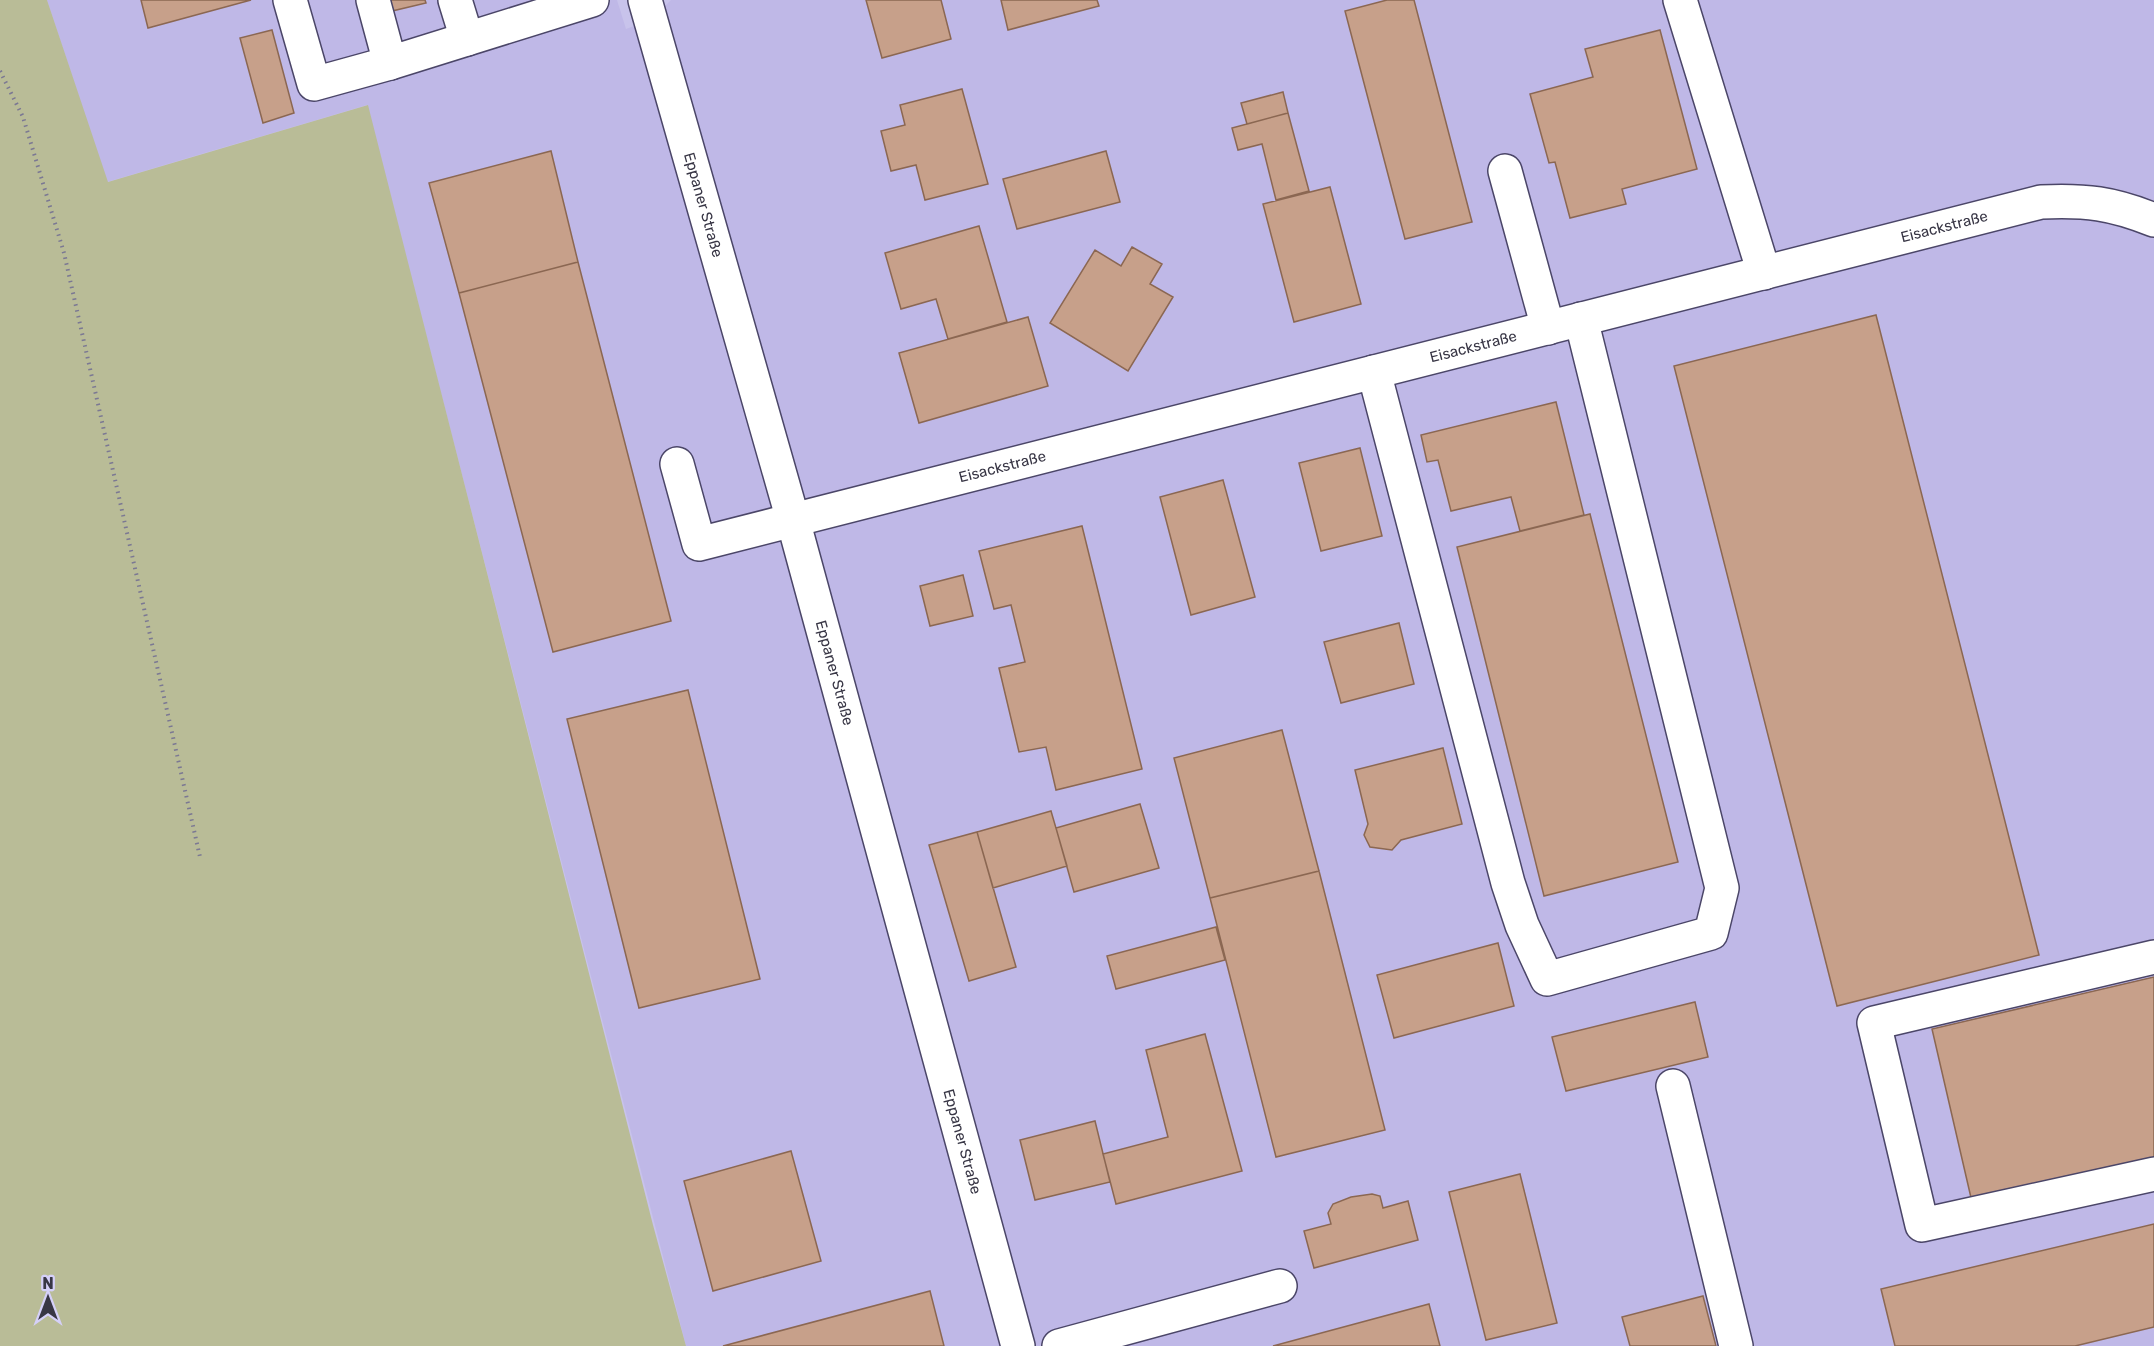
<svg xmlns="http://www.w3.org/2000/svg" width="2154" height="1346" font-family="Rubik,sans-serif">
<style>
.built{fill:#bfb8e7}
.green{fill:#b9bc97}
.building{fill:#c7a08a;stroke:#8b6752;stroke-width:1.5}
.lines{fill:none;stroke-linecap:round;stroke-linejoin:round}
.minor-casing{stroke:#4b4668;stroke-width:36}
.path{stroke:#7b7893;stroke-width:4;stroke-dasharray:1.5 4.5;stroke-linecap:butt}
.minor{stroke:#fff;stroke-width:33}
.labels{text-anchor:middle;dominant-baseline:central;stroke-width:4.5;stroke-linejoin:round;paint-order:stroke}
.street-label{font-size:15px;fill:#383645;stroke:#d5d0f9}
</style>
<rect width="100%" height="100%" fill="#c8c3eb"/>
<path class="built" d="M47,0H617L626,29L651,20L671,0H2154V1346H686L367,105L107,182Z"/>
<path class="green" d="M0,0H47L108,182L368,105L653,1225L686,1346H0Z"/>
<path class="building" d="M141,0H251L148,28Z
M389,0H425L426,3L392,11Z
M866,0H941L951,39L882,58Z
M1001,0H1097L1099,6L1008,30Z
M1387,0H1414L1472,222L1405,239L1345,11Z
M272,30L294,113L263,123L240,38Z
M1660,30L1697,169L1622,189L1626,204L1570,218L1555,162L1549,163L1530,94L1593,77L1585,49Z
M962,89L988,184L925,200L916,165L891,171L881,131L905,125L900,105Z
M1283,92L1288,113L1247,124L1241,103Z
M1288,113L1309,191L1276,200L1262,144L1238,150L1232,128Z
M551,151L578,262L459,293L429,183Z
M1106,151L1120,202L1017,229L1003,179Z
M1330,187L1361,304L1294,322L1263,204Z
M979,226L1007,322L948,339L936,299L901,309L885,253Z
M1132,247L1162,264L1150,284L1173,297L1128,371L1050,323L1095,250L1121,266Z
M578,262L671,621L553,652L459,293Z
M1876,315L2039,955L1837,1006L1674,366Z
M1028,317L1048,386L919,423L899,353Z
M1556,402L1584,515L1520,531L1511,497L1451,511L1438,460L1427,462L1421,435Z
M1360,448L1382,536L1321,551L1299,463Z
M1223,480L1255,597L1191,615L1160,497Z
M1590,514L1678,862L1544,896L1457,547Z
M1082,526L1142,769L1056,790L1046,747L1019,752L999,668L1025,662L1011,605L994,609L979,551Z
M963,575L973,616L930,626L920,586Z
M1399,623L1414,684L1341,703L1324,642Z
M688,690L760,979L639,1008L567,719Z
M1282,730L1319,871L1210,898L1174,758Z
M1443,748L1462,824L1401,840L1392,850L1370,847L1364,835L1368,824L1355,770Z
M1140,804L1159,868L1074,892L1056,828Z
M1051,811L1067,866L993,888L977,832Z
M977,832L1016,967L969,981L929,845Z
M1319,871L1385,1130L1276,1157L1210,898Z
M1216,927L1225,960L1116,989L1107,956Z
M1498,943L1514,1006L1394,1038L1377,975Z
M2154,977V1160L1972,1202L1932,1029Z
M1695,1002L1708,1057L1566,1091L1552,1037Z
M1205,1034L1242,1171L1116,1204L1103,1154L1168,1137L1146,1050Z
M1095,1121L1110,1182L1035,1200L1020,1140Z
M791,1151L821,1261L713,1291L684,1181Z
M1520,1174L1557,1323L1486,1340L1449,1192Z
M1372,1194L1380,1196L1383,1208L1408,1201L1418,1240L1314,1268L1304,1231L1331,1224L1328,1213L1333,1204L1351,1197Z
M2154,1224V1327L2075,1346H1895L1881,1289Z
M930,1291L944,1346H723Z
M1703,1296L1716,1346H1630L1622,1317Z
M1429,1304L1440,1346H1273Z"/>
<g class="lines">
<g class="minor-casing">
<g id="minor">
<path d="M290,0L314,84L390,63"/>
<path d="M373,0L390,63L592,0"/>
<path d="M455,0L467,39"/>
<path id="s1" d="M645,0L793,520L1018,1346"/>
<path d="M1680,0L1764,273"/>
<path d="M1505,171L1548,328"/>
<path d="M1374,372L1508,883L1522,925L1547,979L1711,933L1722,888L1581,319"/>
<path id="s2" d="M677,464L699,544L2041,202C2086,200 2112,203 2154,220"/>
<path d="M2154,957L1874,1023L1922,1225L2154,1174"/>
<path d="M1673,1086L1736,1346"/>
<path d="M1059,1346L1280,1286"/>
</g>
</g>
<path class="path" d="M0,71L23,117L64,253L200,857"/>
<use href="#minor" class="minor"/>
</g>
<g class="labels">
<g class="street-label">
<text stroke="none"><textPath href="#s1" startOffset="213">Eppaner Straße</textPath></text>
<text stroke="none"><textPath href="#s2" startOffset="1368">Eisackstraße</textPath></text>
<text stroke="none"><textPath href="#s2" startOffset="882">Eisackstraße</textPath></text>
<text stroke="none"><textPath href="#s2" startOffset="396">Eisackstraße</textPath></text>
<text stroke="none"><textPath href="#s1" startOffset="699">Eppaner Straße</textPath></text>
<text stroke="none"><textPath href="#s1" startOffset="1185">Eppaner Straße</textPath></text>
</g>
</g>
<g transform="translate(48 1298)" stroke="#d5d0f9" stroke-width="4.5" paint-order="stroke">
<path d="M0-4.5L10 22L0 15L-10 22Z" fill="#383645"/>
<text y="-9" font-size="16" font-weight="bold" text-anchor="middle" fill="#383645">N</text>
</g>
</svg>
